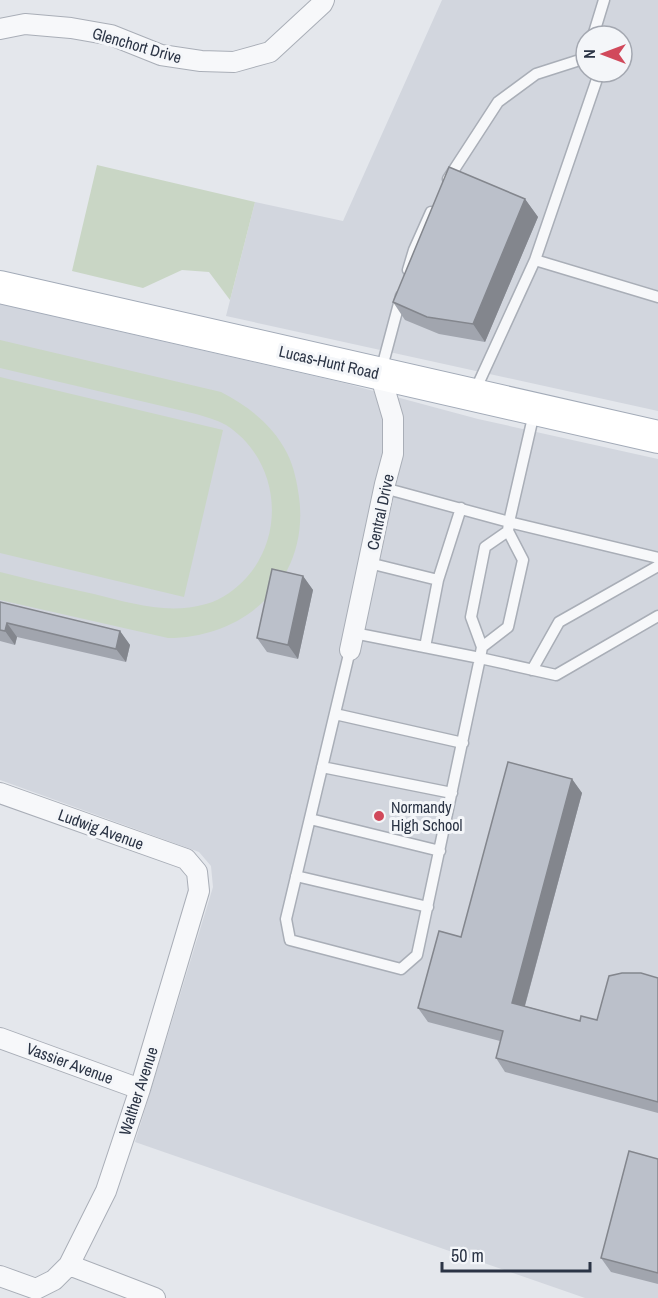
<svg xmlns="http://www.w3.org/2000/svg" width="658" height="1298" font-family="'Archivo Narrow',sans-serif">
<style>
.built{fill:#d2d6de;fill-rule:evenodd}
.green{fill:#c9d6c5}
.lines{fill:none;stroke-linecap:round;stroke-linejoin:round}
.lane-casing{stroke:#a9aeb7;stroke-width:13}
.street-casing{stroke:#a9aeb7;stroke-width:22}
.primary-casing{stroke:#a3abb8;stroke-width:34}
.lane{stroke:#f7f8fa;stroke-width:10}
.street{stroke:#f7f8fa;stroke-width:20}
.primary{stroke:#fff;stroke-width:32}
.wall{fill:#a1a5ae}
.shaded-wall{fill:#83868d}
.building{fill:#bbc0ca;stroke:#83868d;stroke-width:1.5}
.poi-dot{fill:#d1495b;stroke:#f4f6f9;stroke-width:2}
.labels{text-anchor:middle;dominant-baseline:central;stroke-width:6;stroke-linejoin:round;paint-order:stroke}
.street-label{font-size:16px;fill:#2b3445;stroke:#f4f6f9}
.poi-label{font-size:16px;fill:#2b3445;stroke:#f4f6f9;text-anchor:start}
</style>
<rect width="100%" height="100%" fill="#e4e7ec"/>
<path class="built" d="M442,0H658V411L226,316L255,202L343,221ZM586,36H622V72H586Z
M0,304L344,383L478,419L658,459V1298H585L135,1142L213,887L211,866L199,852L0,780Z"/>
<path class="green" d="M97,165L255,202L230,300L209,272L182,270L143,288L72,271Z
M0,340L221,392C248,406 273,425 287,453C294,467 297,482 299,497C310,578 247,638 168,638L0,600V572C31,580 62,587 94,594C131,603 167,615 206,604C222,600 236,589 247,577C287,532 278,458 226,425C217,420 206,417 196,414L0,368Z
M0,377L223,430L184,597L0,553Z"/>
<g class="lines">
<g class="lane-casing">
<path id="lane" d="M593,36L604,0
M594,72L597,79L535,260L658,297
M448,179L498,102L536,74L586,58
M408,270L414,250L431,212
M381,371L401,296
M474,393L535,260
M384,488L509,522L658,558
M508,531L485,547L471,617L482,647L480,658L556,675L658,616
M369,563L438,580L461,508
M425,647L438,580
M482,647L508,627L523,560L508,531L509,522L534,413
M350,650L286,919L290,940L401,969L417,955L480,658L354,633
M532,670L559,622L658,566
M335,714L463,743
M322,767L452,793
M310,819L440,851
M296,876L428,907"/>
</g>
<g class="street-casing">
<path id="street" d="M0,29L25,24L71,28L111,35L161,55L201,61L234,62L270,52L322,4L324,0
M350,650L385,484L393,454V418L380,374
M0,793L186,859L197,872L199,891L140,1089L106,1191L69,1265L54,1280L36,1289L0,1276
M0,1038L140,1089
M69,1265L155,1298"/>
</g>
<g class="primary-casing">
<path id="primary" d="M0,287L658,437"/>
</g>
<use href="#lane" class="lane"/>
<use href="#street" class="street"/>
<use href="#primary" class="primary"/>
</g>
<path class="wall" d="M525,199L538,217L485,342L439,334L405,320L393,302Z
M303,576L313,590L298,659L267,652L257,638Z
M0,602L120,631L130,645L126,662L17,637L15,645L0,641Z
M572,779L582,793L525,1006L580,1021L597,1020L658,978V1113L505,1072L496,1058L500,1041L428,1022L418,1008L461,937Z
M658,1159V1284L611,1272L601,1258Z"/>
<path class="shaded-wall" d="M525,199L538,217L485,342L473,324Z
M303,576L313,590L298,659L288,645Z
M7,623L17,637L15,645L5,631Z
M120,631L130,645L126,662L116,649Z
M572,779L582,793L522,1016L512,1003Z"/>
<path class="building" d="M449,167L525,199L473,324L427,317L393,302Z
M272,569L303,576L288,645L257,638Z
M0,602L120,631L116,649L7,623L5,631L0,630Z
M508,762L572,779L512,1003L580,1021L581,1016L597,1020L609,976L622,973H641L658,978V1102L496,1058L503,1031L418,1008L439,931L461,937Z
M629,1151L658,1159V1273L601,1258Z"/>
<circle class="poi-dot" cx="379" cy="816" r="6"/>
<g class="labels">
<g class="street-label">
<text transform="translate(137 45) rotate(16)">Glenchort Drive</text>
<text transform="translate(329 362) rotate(13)">Lucas-Hunt Road</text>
<text transform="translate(380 512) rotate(-78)">Central Drive</text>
<text transform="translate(101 829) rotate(20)">Ludwig Avenue</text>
<text transform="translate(70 1063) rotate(20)">Vassier Avenue</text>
<text transform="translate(138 1091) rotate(-72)">Walther Avenue</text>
</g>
<g class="poi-label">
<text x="391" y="807">Normandy<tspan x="391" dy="18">High School</tspan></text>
</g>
</g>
<g transform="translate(604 54) rotate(270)"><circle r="28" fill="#f4f6f9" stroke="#a4a8b1" stroke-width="1.5"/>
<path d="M0-4.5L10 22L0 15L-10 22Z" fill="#d1495b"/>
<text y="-9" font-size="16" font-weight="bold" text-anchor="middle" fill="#2b3445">N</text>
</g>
<path d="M442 1262v9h148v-9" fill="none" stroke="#2b3445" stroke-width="3"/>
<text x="451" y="1262" font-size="18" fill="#2b3445" stroke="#f4f6f9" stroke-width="4.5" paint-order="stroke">50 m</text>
</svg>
